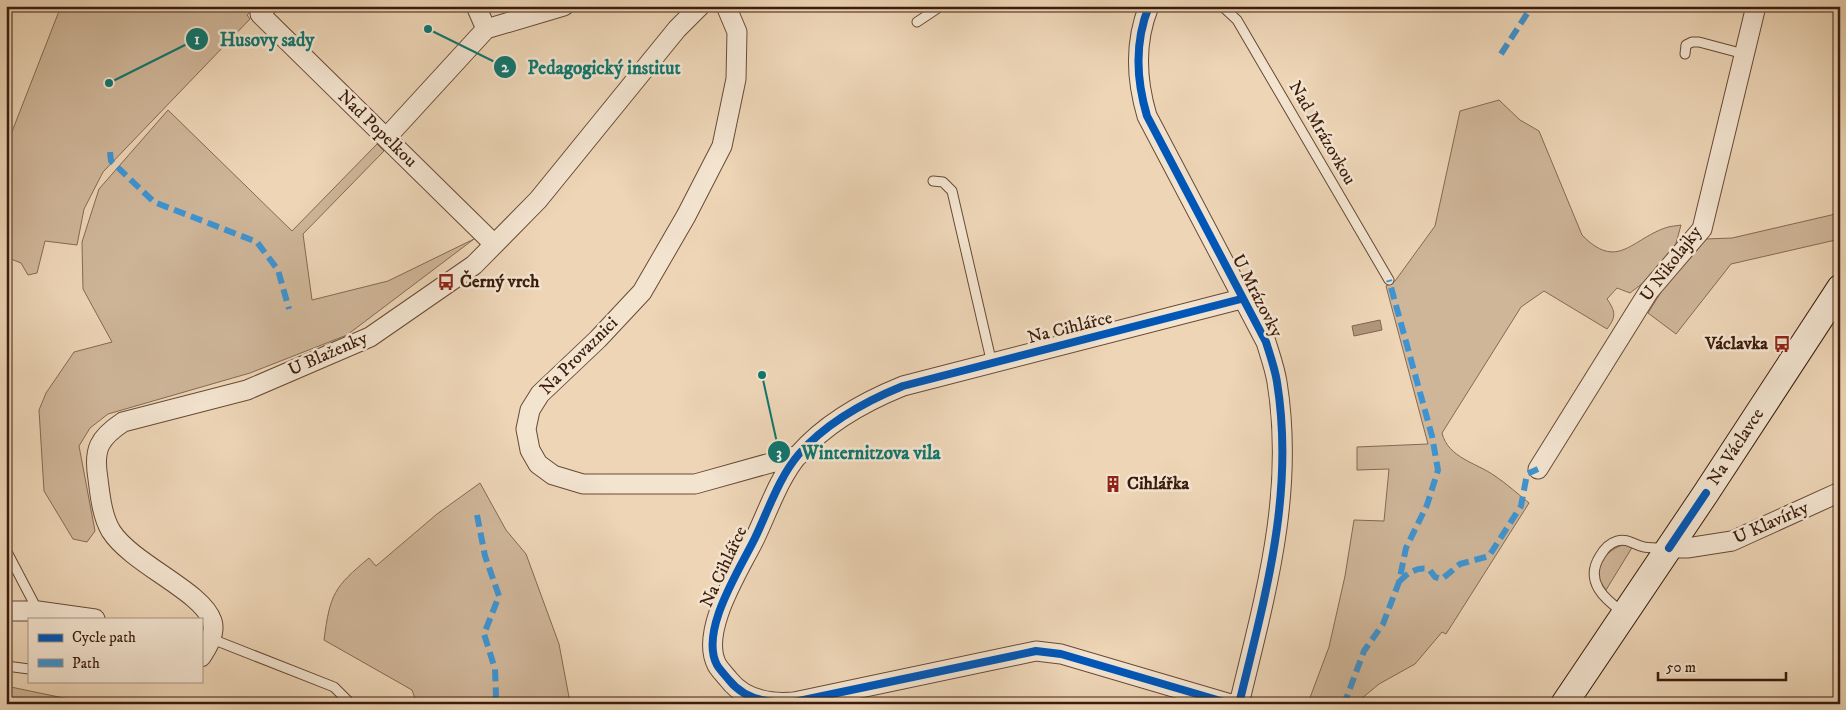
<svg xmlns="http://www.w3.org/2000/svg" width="1846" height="710" font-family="'IM FELL DW Pica',serif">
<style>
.green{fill:#cfb699;stroke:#856952}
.water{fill:#b0967c;stroke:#81654f}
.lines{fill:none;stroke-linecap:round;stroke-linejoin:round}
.lane-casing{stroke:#684a36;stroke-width:11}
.street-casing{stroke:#684a36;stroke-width:21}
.secondary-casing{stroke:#3b1c0c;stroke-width:28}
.lane{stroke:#f3e4d0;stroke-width:9}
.street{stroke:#f3e4d0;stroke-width:19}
.secondary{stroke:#f3e4d0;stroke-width:26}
.quiet{stroke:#3e94d2;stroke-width:6;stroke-dasharray:12 6;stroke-linecap:butt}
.cycleway-casing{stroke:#f3e4d0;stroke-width:11}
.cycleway{stroke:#0057b8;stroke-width:8}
.labels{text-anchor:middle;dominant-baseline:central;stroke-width:5;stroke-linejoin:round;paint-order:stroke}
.street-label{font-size:18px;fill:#3b1c0c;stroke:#f3e4d0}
.poi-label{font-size:18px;font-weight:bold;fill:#3b1c0c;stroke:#f3e4d0;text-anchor:start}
.leader{fill:none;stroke:#0f766e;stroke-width:2}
.callout-dot{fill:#0f766e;stroke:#f3e4d0;stroke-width:2}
.mark-label{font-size:15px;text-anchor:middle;font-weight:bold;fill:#fff}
.callout-label{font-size:19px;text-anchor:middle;font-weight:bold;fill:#0f766e;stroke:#f3e4d0;stroke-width:5;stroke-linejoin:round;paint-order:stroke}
</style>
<rect width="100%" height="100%" fill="#edd5b6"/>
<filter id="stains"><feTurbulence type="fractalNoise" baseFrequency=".004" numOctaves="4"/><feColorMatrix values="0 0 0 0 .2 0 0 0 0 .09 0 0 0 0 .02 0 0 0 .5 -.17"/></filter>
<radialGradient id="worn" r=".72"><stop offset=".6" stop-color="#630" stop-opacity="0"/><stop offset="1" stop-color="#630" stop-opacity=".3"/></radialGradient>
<path class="green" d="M61,6H256L247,15L250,19L103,172L84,209L77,245L45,241L37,273L28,275L21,263L6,257V147Z
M1499,100L1520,120L1539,131L1582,235C1617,271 1631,240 1665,228C1670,226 1676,226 1681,225L1675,247L1643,283L1630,293L1617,288L1607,299C1616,312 1616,317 1607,329L1544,291L1521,307L1442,433C1448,458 1477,463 1495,476C1507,484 1518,494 1529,503L1446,634L1442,632L1415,664L1379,684L1355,704L1308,703L1329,647L1345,576L1354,520L1384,521L1389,469L1357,470V447L1428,444L1386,286L1395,281L1435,226L1460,111Z
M168,110L292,231L377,144L384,151L303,234L312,300L388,281L474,239L347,335L250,373L108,414L90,428L79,446L95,531L87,542L73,539L44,491L39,410L46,393L74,352L112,342L83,289L82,242L99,189Z
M1840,213V239L1731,264L1676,334L1648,313L1680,262L1705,239L1732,238Z
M480,483L506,530L526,554L559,644L569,697L575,704H417L412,690L324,640C330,594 334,587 369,558L376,566L437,514Z
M1627,544L1633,546L1606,590C1602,584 1597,578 1598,571C1599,557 1615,546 1627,544Z
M6,686L83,702L88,704H6Z"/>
<path class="water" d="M1380,320L1382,330L1354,336L1352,326Z"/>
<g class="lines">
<g class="lane-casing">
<path id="lane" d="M1222,6L1237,20L1389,280
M917,22L941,6
M1685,54L1686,45L1692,42H1699L1744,54
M933,181L943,182L952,191L992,364
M6,550L38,611
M1624,613C1604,599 1584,581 1600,556C1604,549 1610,543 1617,541C1628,538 1634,545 1644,547C1650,548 1657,548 1663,548
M212,639L334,687L351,704
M6,666L29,669"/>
</g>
<g class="street-casing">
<path id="street" d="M267,6L260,14L494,244
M476,6L486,29
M726,6L737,32L736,79L722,146L686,216L642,292L598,339L540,394L530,410L526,429L530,450L538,464L553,475L583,484H695L799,455
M1149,6C1134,43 1136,79 1147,116L1266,342C1270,355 1275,369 1277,382C1295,494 1265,596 1239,704
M386,138L486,29L564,6
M1538,469L1649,291L1702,229L1756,6
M1669,548H1687L1732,541L1840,492
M6,611H38L95,619
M201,657C208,647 216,633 212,621C202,591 132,564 111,531C102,516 100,495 98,479C93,449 99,438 123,422L247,390L370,337L474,265L538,200L677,29L700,6
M1231,704L1061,654L1036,651L794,702C770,704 745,700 729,680C725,675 720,670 717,665C699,631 740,569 755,538C768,511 779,477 799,454C826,423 866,401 903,386L1241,299"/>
</g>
<g class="secondary-casing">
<path id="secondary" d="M1564,704L1706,493L1840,288"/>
</g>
<use href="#lane" class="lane"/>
<use href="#street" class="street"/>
<use href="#secondary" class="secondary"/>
<path class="quiet" d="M1501,54L1532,6
M110,152L111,161L154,202L257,242L278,270L289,309
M477,515L485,556L499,596L484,634L495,669L496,696L493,704
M1399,582C1408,573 1415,567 1429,569L1435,577L1442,579L1460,564L1489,556L1521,506L1527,474L1538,469
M1341,704L1346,699L1364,651L1383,624L1399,582L1406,548L1427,505L1438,470L1432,436L1389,280"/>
<g class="cycleway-casing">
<path id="cycleway" d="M1149,6C1134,43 1136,79 1147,116L1266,342C1270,355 1275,369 1277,382C1295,494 1265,596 1239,704
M1669,548L1706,493
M1231,704L1061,654L1036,651L794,702C770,704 745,700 729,680C725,675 720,670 717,665C699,631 740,569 755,538C768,511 779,477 799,454C826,423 866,401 903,386L1241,299"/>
</g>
<use href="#cycleway" class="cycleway"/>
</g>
<defs>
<g id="bus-bare" transform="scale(1.35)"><path d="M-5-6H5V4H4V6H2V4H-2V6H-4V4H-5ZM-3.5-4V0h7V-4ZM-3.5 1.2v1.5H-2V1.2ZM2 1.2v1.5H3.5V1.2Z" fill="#8f2418" stroke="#f3e4d0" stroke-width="2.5" paint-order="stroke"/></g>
<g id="building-bare" transform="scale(1.35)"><path d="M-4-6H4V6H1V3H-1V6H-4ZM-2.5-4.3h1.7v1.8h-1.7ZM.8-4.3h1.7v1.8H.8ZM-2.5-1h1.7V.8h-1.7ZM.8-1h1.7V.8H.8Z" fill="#8f2418" stroke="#f3e4d0" stroke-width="2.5" paint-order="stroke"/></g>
</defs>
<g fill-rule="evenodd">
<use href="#bus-bare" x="446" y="282"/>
<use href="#bus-bare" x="1782" y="344"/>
<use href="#building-bare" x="1113" y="484"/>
</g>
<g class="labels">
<g class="street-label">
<text transform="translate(377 129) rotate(44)">Nad Popelkou</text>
<text transform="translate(1322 133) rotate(60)">Nad Mrázovkou</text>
<text transform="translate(1671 264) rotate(-53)">U Nikolajky</text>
<text transform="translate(1257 296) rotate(63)">U Mrázovky</text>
<text transform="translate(1070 328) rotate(-14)">Na Cihlářce</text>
<text transform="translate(328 354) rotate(-24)">U Blaženky</text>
<text transform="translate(579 356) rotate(-45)">Na Provaznici</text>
<text transform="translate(1736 447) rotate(-57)">Na Václavce</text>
<text transform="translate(1771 523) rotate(-24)">U Klavírky</text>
<text transform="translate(724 567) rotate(-65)">Na Cihlářce</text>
</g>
<g class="poi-label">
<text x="460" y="282">Černý vrch</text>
<text x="1768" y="344" text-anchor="end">Václavka</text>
<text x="1127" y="484">Cihlářka</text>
</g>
</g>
<path class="leader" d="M109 83L197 39M428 29L505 67M762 375L779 452"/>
<g class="callout-dot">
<circle cx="109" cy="83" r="5"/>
<circle cx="428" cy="29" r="5"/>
<circle cx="762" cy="375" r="5"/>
<circle cx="197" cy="39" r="12"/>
<circle cx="505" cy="67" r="12"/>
<circle cx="779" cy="452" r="12"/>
</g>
<g class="mark-label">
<text x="197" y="44">1</text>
<text x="505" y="72">2</text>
<text x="779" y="458">3</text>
</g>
<g class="callout-label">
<text x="267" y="46">Husovy sady</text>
<text x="604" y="74">Pedagogický institut</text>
<text x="871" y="459">Winternitzova vila</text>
</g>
<rect width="1846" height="710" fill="none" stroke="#edd5b6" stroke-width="25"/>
<rect x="8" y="8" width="1831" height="695" fill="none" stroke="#3b1c0c" stroke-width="2.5"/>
<rect x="12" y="12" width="1821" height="685" fill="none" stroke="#3b1c0c"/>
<rect x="28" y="618" width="175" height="65" fill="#f3e4d0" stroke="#a99482"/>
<rect x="38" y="634" width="25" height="8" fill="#0057b8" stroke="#a99482"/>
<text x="72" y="642" font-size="15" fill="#3b1c0c">Cycle path</text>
<rect x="38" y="659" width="25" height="8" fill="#3e94d2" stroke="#a99482"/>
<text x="72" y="668" font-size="15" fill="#3b1c0c">Path</text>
<path d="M1658 672v8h128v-8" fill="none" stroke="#3b1c0c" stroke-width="2.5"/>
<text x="1666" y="672" font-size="15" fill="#3b1c0c" stroke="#f3e4d0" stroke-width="4" paint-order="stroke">50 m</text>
<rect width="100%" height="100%" filter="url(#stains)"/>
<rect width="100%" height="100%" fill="url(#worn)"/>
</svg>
